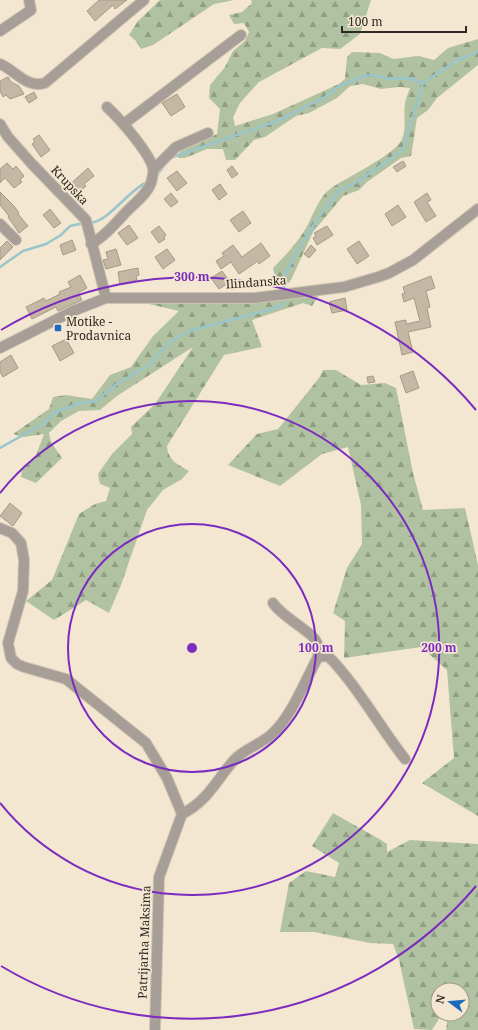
<svg xmlns="http://www.w3.org/2000/svg" width="478" height="1030" font-family="'Noto Serif',serif">
<style>
.forest{fill:url(#forest-firs)}
.lines{fill:none;stroke-linecap:round;stroke-linejoin:round}
.stream{stroke:#99c5cb;stroke-width:2.5}
.building{fill:#c4b8a4;stroke:#a69a87}
.minor-casing{stroke:#d0c5b2;stroke-width:12}
.minor{stroke:#a79e98;stroke-width:10}
.ring{fill:none;stroke:#7b2cbf;stroke-width:2}
.poi-dot{fill:#1a6cba;stroke:#f4e7d2;stroke-width:1.5}
.labels{text-anchor:middle;dominant-baseline:central;stroke-width:3.5;stroke-linejoin:round;paint-order:stroke}
.street-label{font-size:12px;fill:#2e2921;stroke:#f4e7d2}
.poi-label{font-size:12px;fill:#2e2921;stroke:#f4e7d2;text-anchor:start}
.centre{fill:#7b2cbf;stroke:#f4e7d2;stroke-width:2}
.ring-label{font-size:12px;text-anchor:middle;font-weight:bold;fill:#7b2cbf;stroke:#f4e7d2;stroke-width:3.5;stroke-linejoin:round;paint-order:stroke}
</style>
<defs>
<pattern id="forest-firs" width="22" height="20" patternUnits="userSpaceOnUse"><rect width="22" height="20" fill="#b1c2a3"/><path d="M5 1l3.5 6h-7zM16 11l3.5 6h-7z" fill="#909e84"/></pattern>
</defs>
<rect width="100%" height="100%" fill="#f4e7d2"/>
<path class="forest" d="M160,0H234L214,4L153,45L141,49L136,41L129,35L138,21Z
M251,0H371L360,34L340,49L322,48L259,82L240,103L233,117L235,126L273,114L339,84L345,79L347,57L352,52L380,53L393,59L419,56L434,60L448,48L478,39V65L437,98L428,110L417,118L411,156L401,158L367,182L359,190L343,196L313,232L291,280L286,286H279L276,281L273,268C285,256 297,243 306,228C313,216 318,198 330,189C345,178 397,154 402,139C407,127 403,115 405,103C406,98 408,93 410,88L399,87L381,89L363,84L350,86L337,98L309,113L296,116L265,137L254,140L235,160H226L223,149H207L185,158H178L180,151L217,134L220,109L209,98L210,85L225,67L233,51L245,41L249,32L244,23L234,24L229,15L242,12L252,3Z
M319,295L312,306L303,303L252,320L262,347L224,355L167,446C168,460 177,464 189,471L182,479L163,490L147,510L121,585L109,613L86,600L54,620L26,601L52,580L79,514L95,504L106,501L110,488L100,484L98,474L112,454L132,434L131,427L155,404L193,347L117,396L100,410L79,411L61,421L49,433L51,442L62,458L36,483L21,477L22,470L35,458L44,434L24,437L13,434L49,409L53,397L66,395L92,399L110,375L131,367L153,336L179,311L149,304L248,303Z
M323,370H336L361,385L385,383L396,388L413,473L423,510L465,508L478,565V816L422,783L454,758L447,670L421,647L344,658L345,621L333,613L347,568L362,544L361,505L348,447L322,454L280,486L228,465L257,434L278,429L319,378Z
M333,813L381,840L387,844V852L410,840L478,844V1030H446L447,1022L444,1014H462V990H438V1014H442L432,1030L414,1029L399,960L393,944L370,943L314,932H280L289,883L306,871L335,877L339,863L312,846Z"/>
<g class="lines">
<path class="stream" d="M423,83L458,60L478,52
M173,157L277,121L325,97L338,87L363,76L374,75L390,79L408,78L423,83
M155,178L166,163
M89,223C109,222 126,192 147,182
M0,267L23,251L46,244L61,235L70,226L84,223
M284,292L285,276L292,260L318,218L339,191L357,182L403,150L423,83
M0,448L41,425L56,412L80,403L96,401L118,383L149,365L171,341L192,330L272,309L283,304L284,297"/>
</g>
<path class="building" d="M99,0H127L115,9L113,5L95,21L87,11Z
M8,77L11,82L19,86L24,94L10,99L6,95L3,97L0,91V81Z
M34,92L37,98L29,103L25,97Z
M177,94L185,107L171,116L162,103Z
M39,135L50,150L41,157L32,144L35,142L33,139Z
M403,161L406,166L397,172L393,167Z
M7,163L13,169L16,166L24,176L20,180L22,182L14,188L5,178L0,183V169Z
M232,166L238,174L232,178L227,170Z
M88,168L94,176L84,184L86,186L75,196L67,187Z
M177,171L187,183L177,191L167,178Z
M220,184L227,194L219,200L212,190Z
M0,192L14,206L19,213L18,214L28,226L19,233L8,217L9,216L0,205Z
M171,193L178,202L171,207L164,199Z
M427,193L431,200L427,202L436,216L426,222L414,202Z
M398,205L406,217L392,226L385,214Z
M50,209L61,223L54,228L43,215Z
M243,211L251,223L239,232L230,220Z
M129,225L138,238L127,245L118,233Z
M159,226L166,235L164,237L165,239L159,243L151,232Z
M327,226L333,235L317,245L313,238L316,236L314,233Z
M72,240L76,250L63,255L60,245Z
M7,241L13,247L0,260V248Z
M359,241L369,256L357,264L347,249Z
M261,243L270,256L259,264L258,261L239,274L231,262L221,269L216,261L224,256L222,253L233,245L242,257Z
M311,245L316,250L309,258L304,254Z
M116,249L121,265L106,269L103,260L108,259L106,252Z
M167,249L175,260L163,269L155,257Z
M138,268L139,275L136,276L137,280L120,284L118,272Z
M222,271L230,282L219,289L211,278Z
M80,275L87,288L78,293L82,300L58,311L56,307L32,319L26,307L44,298L46,301L60,294L59,292L71,287L68,282Z
M431,276L435,288L426,291L430,307L427,308L431,327L408,332L413,352L402,355L395,322L406,320V324L420,321L414,298L404,302L402,294L405,293L403,287Z
M345,298L347,310L332,313L329,302Z
M66,339L74,353L60,361L52,346Z
M11,355L18,368L3,377L0,372V362Z
M413,371L419,388L406,393L400,376Z
M373,376L375,382L368,383L367,377Z
M10,503L22,513L13,526L0,516Z"/>
<g class="lines">
<g class="minor-casing">
<path id="minor" d="M0,31L31,10L29,0
M0,64C15,70 27,89 45,83L144,0
M125,123L241,35
M0,124L8,137L32,164L86,220L106,298
M153,170L176,147L208,133
M0,224L16,240
M91,244C105,236 116,223 127,211C135,203 147,194 151,183C152,178 154,173 153,168C149,152 119,118 107,107
M0,348L73,311L106,298H254L344,287L378,277L389,273L413,260L478,209
M0,528L12,533L21,543L24,560L23,591L8,643L11,658L17,664L24,667L66,679L146,743L167,778L182,814L159,877L155,1030
M273,603C282,617 311,631 316,641C319,646 318,651 318,657L328,656C357,685 379,726 405,759
M182,814C209,800 216,780 235,759C246,748 262,744 273,733C291,717 306,679 318,657"/>
</g>
<use href="#minor" class="minor"/>
</g>
<g class="ring">
<circle cx="192" cy="648" r="124"/>
<path d="M0 493A247 247 0 1 1 0 803"/>
<path d="M476 886A371 371 0 0 1 1 966M1 330A371 371 0 0 1 476 410"/>
</g>
<rect class="poi-dot" x="54" y="324" width="8" height="8" rx="2"/>
<g class="labels">
<g class="street-label">
<text transform="translate(70 185) rotate(47)">Krupska</text>
<text transform="translate(256 282) rotate(-4)">Ilindanska</text>
<text transform="translate(144 942) rotate(-88)">Patrijarha Maksima</text>
</g>
<g class="poi-label">
<text x="66" y="321">Motike -<tspan x="66" dy="14">Prodavnica</tspan></text>
</g>
</g>
<circle cx="192" cy="648" r="6" class="centre"/>
<g class="ring-label">
<text x="192" y="281">300 m</text>
<text x="316" y="652">100 m</text>
<text x="439" y="652">200 m</text>
</g>
<g transform="translate(450 1002) rotate(286)"><circle r="19" fill="#f4e7d2" stroke="#a59b8b"/>
<path d="M0-3L7 15L0 10L-7 15Z" fill="#1a6cba"/>
<text y="-6" font-size="11" font-weight="bold" text-anchor="middle" fill="#2e2921">N</text>
</g>
<path d="M342 26v6h124v-6" fill="none" stroke="#2e2921" stroke-width="2"/>
<text x="348" y="26" font-size="12" fill="#2e2921" stroke="#f4e7d2" stroke-width="3" paint-order="stroke">100 m</text>
</svg>
